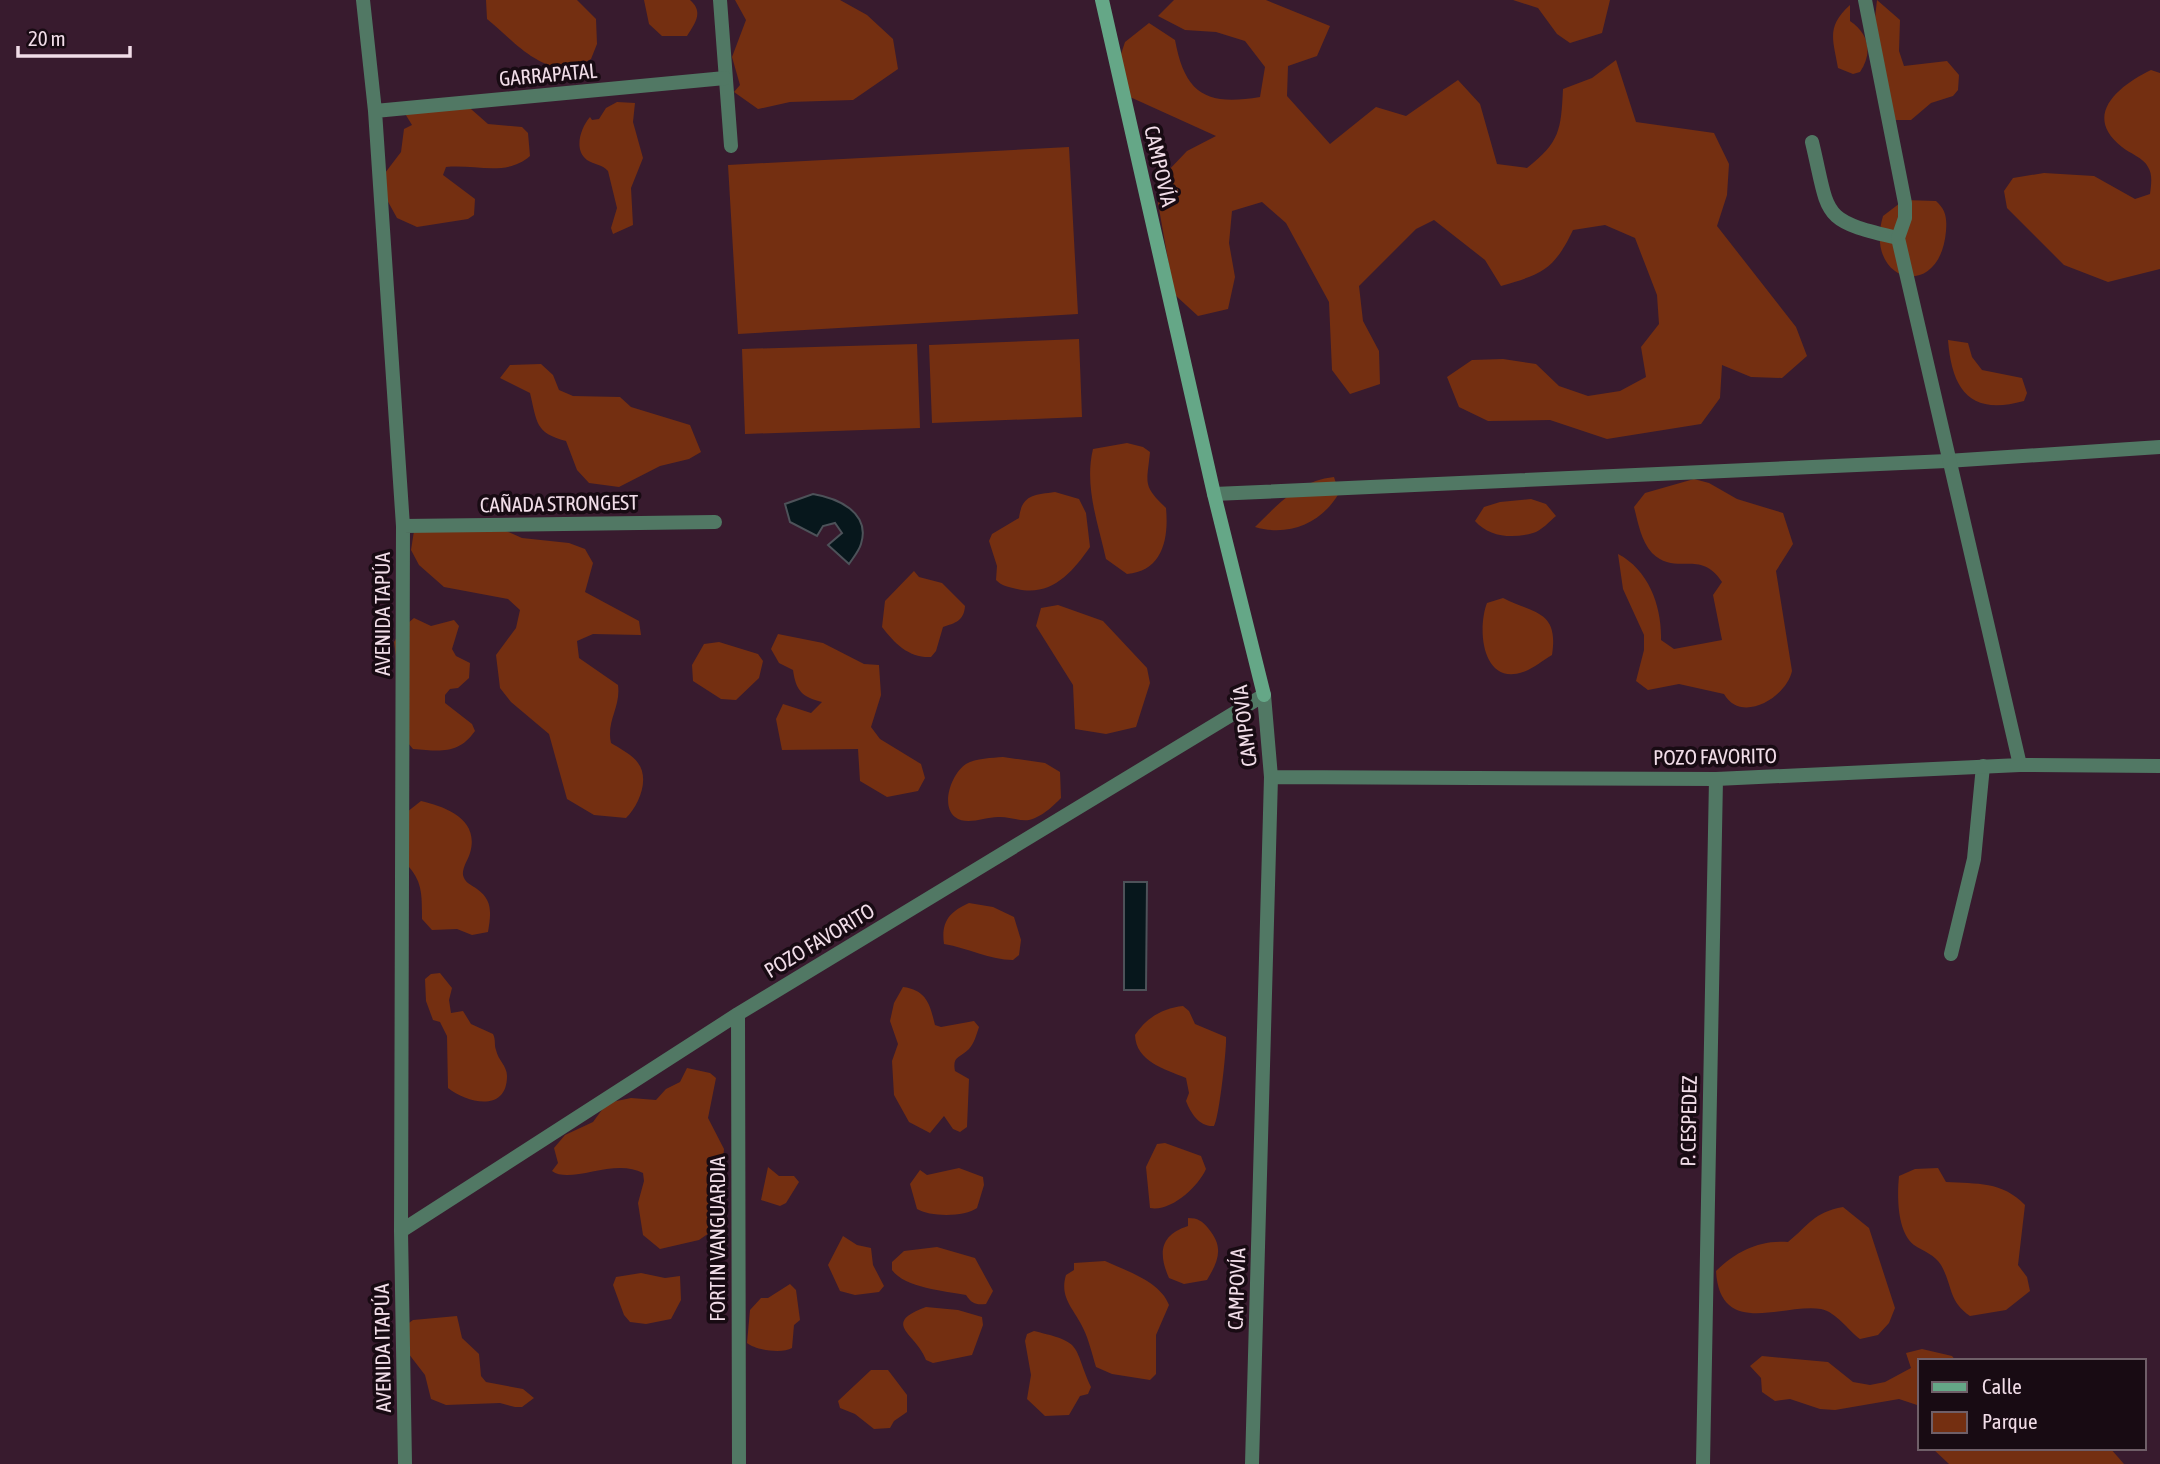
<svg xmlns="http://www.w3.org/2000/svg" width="2160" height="1464" font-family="'Asap Condensed',sans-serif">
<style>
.green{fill:#742f11}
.water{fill:#07171c;stroke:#4d5259;stroke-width:2}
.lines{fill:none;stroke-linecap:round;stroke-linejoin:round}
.lane{stroke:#517864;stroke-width:14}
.street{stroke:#517864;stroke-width:14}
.secondary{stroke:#65a787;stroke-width:14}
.labels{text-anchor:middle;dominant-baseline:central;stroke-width:7;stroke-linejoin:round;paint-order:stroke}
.street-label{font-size:21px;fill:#f1dde8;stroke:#180b13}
</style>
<rect width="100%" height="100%" fill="#381b2e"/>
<path class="green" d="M486,0H577L596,19L597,44L591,59C548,85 517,43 487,19Z
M644,0H690C704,12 695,23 687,36H662L649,24Z
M735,0H840L867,15L893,39L898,69L853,100L790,102L758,109L734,92L740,85L732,57L746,20Z
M1174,0H1266L1330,26L1317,56L1288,66L1287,96L1330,144L1376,107L1406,116L1458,80L1480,104L1497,164L1527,168C1560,142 1561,130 1563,89L1592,78L1616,60L1636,122L1714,133L1729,164L1727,195L1717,226L1796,327L1807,356L1782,378L1751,377L1722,365L1720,398L1701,424L1607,439L1550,420L1488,421L1459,407L1447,377L1472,360L1503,359L1536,364L1559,386L1588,396L1620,391L1646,377L1641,347L1659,324L1657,295L1635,238L1605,225L1573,230C1554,270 1542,274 1501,286L1485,260L1434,220L1416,229L1359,286L1363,321L1379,351L1380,384L1350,394L1332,370L1329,302L1286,223L1262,202L1232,211L1229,243L1235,277L1228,309L1198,316L1174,294L1158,203L1166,173L1187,151L1216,136L1130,97L1115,72L1125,42L1149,23L1175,40C1185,94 1206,106 1260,97L1265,67L1245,41L1216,32L1185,30L1158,16Z
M1513,0H1610L1602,33L1570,43L1557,34L1538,8Z
M1877,0L1900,20L1899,51L1904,66L1947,61L1959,75L1958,90L1953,96L1931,103L1911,120H1895L1875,18Z
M1850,5V21C1869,34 1873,53 1860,72L1853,74L1838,68C1833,39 1826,27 1850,5Z
M2151,70L2160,73V269L2108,282L2064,265L2007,208L2004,191L2013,178L2044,173L2094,176L2135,199L2150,194C2151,185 2153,175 2148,167C2144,158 2129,153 2122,147C2081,115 2120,85 2151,70Z
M463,102L488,124L522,127L528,133L530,156C506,177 476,164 446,167L443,175L475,199L474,215L468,219L417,227L397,218L381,189L385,173L401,152L404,129L412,125L404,112Z
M617,102L635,103L633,122L643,158L631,188L633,225L613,234L611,228L617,208L608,171C602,164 594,165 587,160C573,150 581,127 590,117L592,120L599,119L606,108Z
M1069,147L1078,314L738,334L728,165Z
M1904,200L1936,201C1946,210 1947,218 1946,231C1940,303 1863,283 1883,216Z
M1079,339L1082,417L932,423L929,345Z
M1948,340L1968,343L1972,357L1982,370L2022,378L2027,393L2024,401C1970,416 1952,390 1948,340Z
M917,344L920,428L745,434L742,349Z
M541,364L553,375L559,390L573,396L620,397L631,407L690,425L701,452L689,459L660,466L619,487L589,483L577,470L566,441C535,433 537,422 530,393L500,378L510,365Z
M1127,443L1143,447L1150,452C1147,484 1142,485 1166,508C1169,540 1162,571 1127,574L1106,559C1098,523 1084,486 1093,449Z
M1334,477L1339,493C1322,523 1289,537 1255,527C1279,503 1299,481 1334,477Z
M1694,479L1709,483L1737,499L1783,513L1793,544L1776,571L1792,671C1786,698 1741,724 1724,694L1679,684L1648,690L1636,681L1644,650V635L1623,589L1618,554C1649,570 1662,607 1661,640L1674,649L1722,640L1713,595L1722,582C1700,548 1676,577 1652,553C1641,541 1638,522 1634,507L1645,493Z
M1055,492L1079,499L1086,513L1090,547C1072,573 1051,597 1017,589C1008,587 1002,586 996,580L997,566L989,541L992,534L1019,518C1022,495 1033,495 1055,492Z
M1531,499L1546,504L1556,516C1550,521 1541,531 1533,533C1512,539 1489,537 1475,521L1484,507L1500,502Z
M495,526L522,538L569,543L585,549L593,563L585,592L639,621L641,635L593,634L577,641L579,658L618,685C621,707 606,721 611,743C619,748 633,755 638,763C650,779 639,805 626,818L594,815L567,799L549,734L511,702L500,688L496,655L516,628L520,610L508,599L444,587L419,565L411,550L414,531Z
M914,571L919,577L942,583L965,606C964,621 955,623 943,627L936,651L931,657C909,658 895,644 882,627L885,601Z
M1503,598C1534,614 1559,610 1552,655C1543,660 1533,669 1523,672C1482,686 1477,629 1487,603Z
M1058,605L1103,621L1147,668L1150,683L1136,727L1106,734L1075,729L1073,685L1036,626L1041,608Z
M414,618L431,626L454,620L459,626L452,649L456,656L470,663L469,678L458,688L450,689L445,695V703L472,724L475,731C458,755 440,751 413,749L408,743L394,642L402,628Z
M778,634L823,643L864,664L879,665L881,695L871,727L880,739L921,764L925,778L918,791L887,797L860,781L858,749L782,750L776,719L783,704L811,713L822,702C802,697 796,691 793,670L779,663L771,649Z
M719,642L758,654L763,661L759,678L736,700L721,699L693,681L692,665L704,644Z
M1003,757L1045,763L1060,772L1061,798C1053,806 1046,813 1035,818C1023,824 1011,816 998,817C984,817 967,826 955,817C940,805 952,773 966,764C976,758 992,758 1003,757Z
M421,801C446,807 480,819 470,853C468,860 460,871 464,878C466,883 473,886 477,889C493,900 491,914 488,932L472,935L457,929L432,930L422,919C422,894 423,879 403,861L407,812Z
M969,903L993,907L1014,917L1021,940L1019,955L1013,960C990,960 968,948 944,944C941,922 949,912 969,903Z
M440,973L452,988L449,1000L451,1013L463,1011L471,1024L493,1034C496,1040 494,1045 496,1050C498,1060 507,1066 507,1076C507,1113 467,1103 448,1088L447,1036L440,1022L433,1020L426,1001L425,979L431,974Z
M903,987C927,990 930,1005 935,1025L941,1027L974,1021L979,1027C977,1033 974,1044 969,1049C960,1058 952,1056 955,1071L969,1079L967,1127L960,1132L953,1129L944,1116L930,1133L909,1122L894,1095L892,1061L898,1044L890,1021L894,1003Z
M1183,1006L1189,1011L1195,1024L1226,1037C1227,1047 1219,1120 1214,1126C1200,1127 1191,1114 1186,1101L1189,1093L1186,1078C1165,1069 1136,1062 1135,1035C1146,1018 1163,1008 1183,1006Z
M687,1068L710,1073L716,1078L708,1118L724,1149L718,1216L712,1231L699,1240L660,1249L643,1235L638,1203L644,1181L643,1173C614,1157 571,1185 552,1171L558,1163L554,1148L565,1135L593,1122L607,1103L631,1098L656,1100L666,1089L680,1082Z
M1165,1143L1201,1156L1206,1169C1198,1187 1171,1212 1150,1208L1146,1167L1157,1144Z
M768,1167L779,1176H794L799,1182L786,1203L780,1206L761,1200Z
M959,1168L983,1177L984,1185L977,1208C965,1217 930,1217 917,1209L910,1184L920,1170L927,1175Z
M1938,1168L1946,1182C1977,1184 2002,1181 2025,1205L2018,1265L2027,1277L2030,1291L2006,1310L1970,1316C1948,1301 1953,1286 1941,1265C1935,1255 1923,1251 1914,1245C1897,1232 1897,1196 1899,1176L1915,1169Z
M1843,1207L1869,1228L1895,1308L1889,1323L1878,1335L1860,1339C1848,1330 1836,1312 1821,1309C1783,1303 1720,1339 1716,1271C1737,1251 1759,1240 1788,1242C1809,1225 1814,1212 1843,1207Z
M1188,1218C1198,1218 1202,1221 1208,1228C1224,1247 1219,1260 1207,1280L1184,1284L1169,1278C1158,1253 1160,1235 1188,1226Z
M843,1236L857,1245L871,1248L873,1265L884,1286L879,1292L855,1295L840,1291L828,1265Z
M937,1247L975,1258L993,1291L986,1304C976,1305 972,1304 966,1295C945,1291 905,1288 892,1270V1262L904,1251Z
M1105,1261C1126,1271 1160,1281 1169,1305L1156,1335V1374L1150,1380L1112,1374L1096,1367C1092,1354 1089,1340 1083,1328C1074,1309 1059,1298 1066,1275L1074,1270V1263Z
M641,1273L665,1278L680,1276L681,1300L671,1319L646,1324L630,1322L624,1315L613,1285L616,1277Z
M790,1284L796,1290L800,1320L794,1325L792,1348C782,1354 755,1350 747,1343L750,1310L761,1298H768Z
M926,1307L958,1310L982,1317L983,1325L972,1355L933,1363L926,1360C916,1333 880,1324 926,1307Z
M457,1316L462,1338L479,1354L481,1376L486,1382L523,1389L534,1398L522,1407H515L500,1403L446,1405L431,1399L425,1375L405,1349L406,1325L413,1320Z
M1034,1331C1084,1343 1072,1344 1091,1387L1088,1394L1080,1396L1069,1415L1045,1416L1027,1399L1031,1375L1025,1341L1027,1334Z
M1922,1349L1952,1356L1956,1361H1920V1406L1899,1399L1835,1410L1820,1409L1790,1399L1775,1401L1762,1392L1761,1378L1750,1366L1762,1356L1828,1362L1853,1382L1870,1385L1885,1382L1911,1368L1906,1353Z
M871,1370H888L907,1395V1412L894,1421L890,1428L874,1429L855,1414L840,1408L838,1401Z
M1932,1448H2110L2124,1464H1949Z"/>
<path class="water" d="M813,494C837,498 871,512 861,544C859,551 853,558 849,564L828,545L842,533L835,523L823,526L817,536L790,522L785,504Z
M1124,882H1147L1146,990H1124Z"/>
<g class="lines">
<path class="lane" d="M720,0L731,146
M1812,142C1830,217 1819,220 1898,238
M1214,494L1947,461L2160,447
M1951,954L1974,859L1983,766"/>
<path class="street" d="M363,0L375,111L403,526L401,1231L405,1464
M1865,0L1905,203V218L1898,238L2020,765
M375,111L725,78
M403,526L715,522
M1271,777L1716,779L2020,765L2160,766
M738,1014L739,1464
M401,1231L738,1014L1264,695L1271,777L1252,1464
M1703,1464L1716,779"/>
<path class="secondary" d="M1102,0L1214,494L1264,695"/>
</g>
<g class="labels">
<g class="street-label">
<text transform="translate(548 74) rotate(-5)">GARRAPATAL</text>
<text transform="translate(1161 166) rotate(77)">CAMPOVÍA</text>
<text transform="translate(559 503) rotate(-1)">CAÑADA STRONGEST</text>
<text transform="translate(382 614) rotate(-90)">AVENIDA TAPÚA</text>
<text transform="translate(1244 726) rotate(-97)">CAMPOVÍA</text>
<text transform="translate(1715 756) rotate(-1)">POZO FAVORITO</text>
<text transform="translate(819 940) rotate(-31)">POZO FAVORITO</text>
<text transform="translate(1688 1121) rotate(-89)">P. CESPEDEZ</text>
<text transform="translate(717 1239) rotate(-90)">FORTIN VANGUARDIA</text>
<text transform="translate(1236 1289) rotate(-88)">CAMPOVÍA</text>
<text transform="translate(382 1348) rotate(-91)">AVENIDA ITAPÚA</text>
</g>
</g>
<rect x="1918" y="1359" width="228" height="91" fill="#180b13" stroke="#6f5f68" stroke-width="2"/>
<rect x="1932" y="1382" width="35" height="10" fill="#65a787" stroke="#6f5f68" stroke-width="2"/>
<text x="1982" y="1394" font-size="21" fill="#f1dde8">Calle</text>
<rect x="1932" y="1412" width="35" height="21" fill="#742f11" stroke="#6f5f68" stroke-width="2"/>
<text x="1982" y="1429" font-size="21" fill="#f1dde8">Parque</text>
<path d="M18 46v10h112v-10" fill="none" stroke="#f1dde8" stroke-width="3.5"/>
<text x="28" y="46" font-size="21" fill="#f1dde8" stroke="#180b13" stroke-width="5" paint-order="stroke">20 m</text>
</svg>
